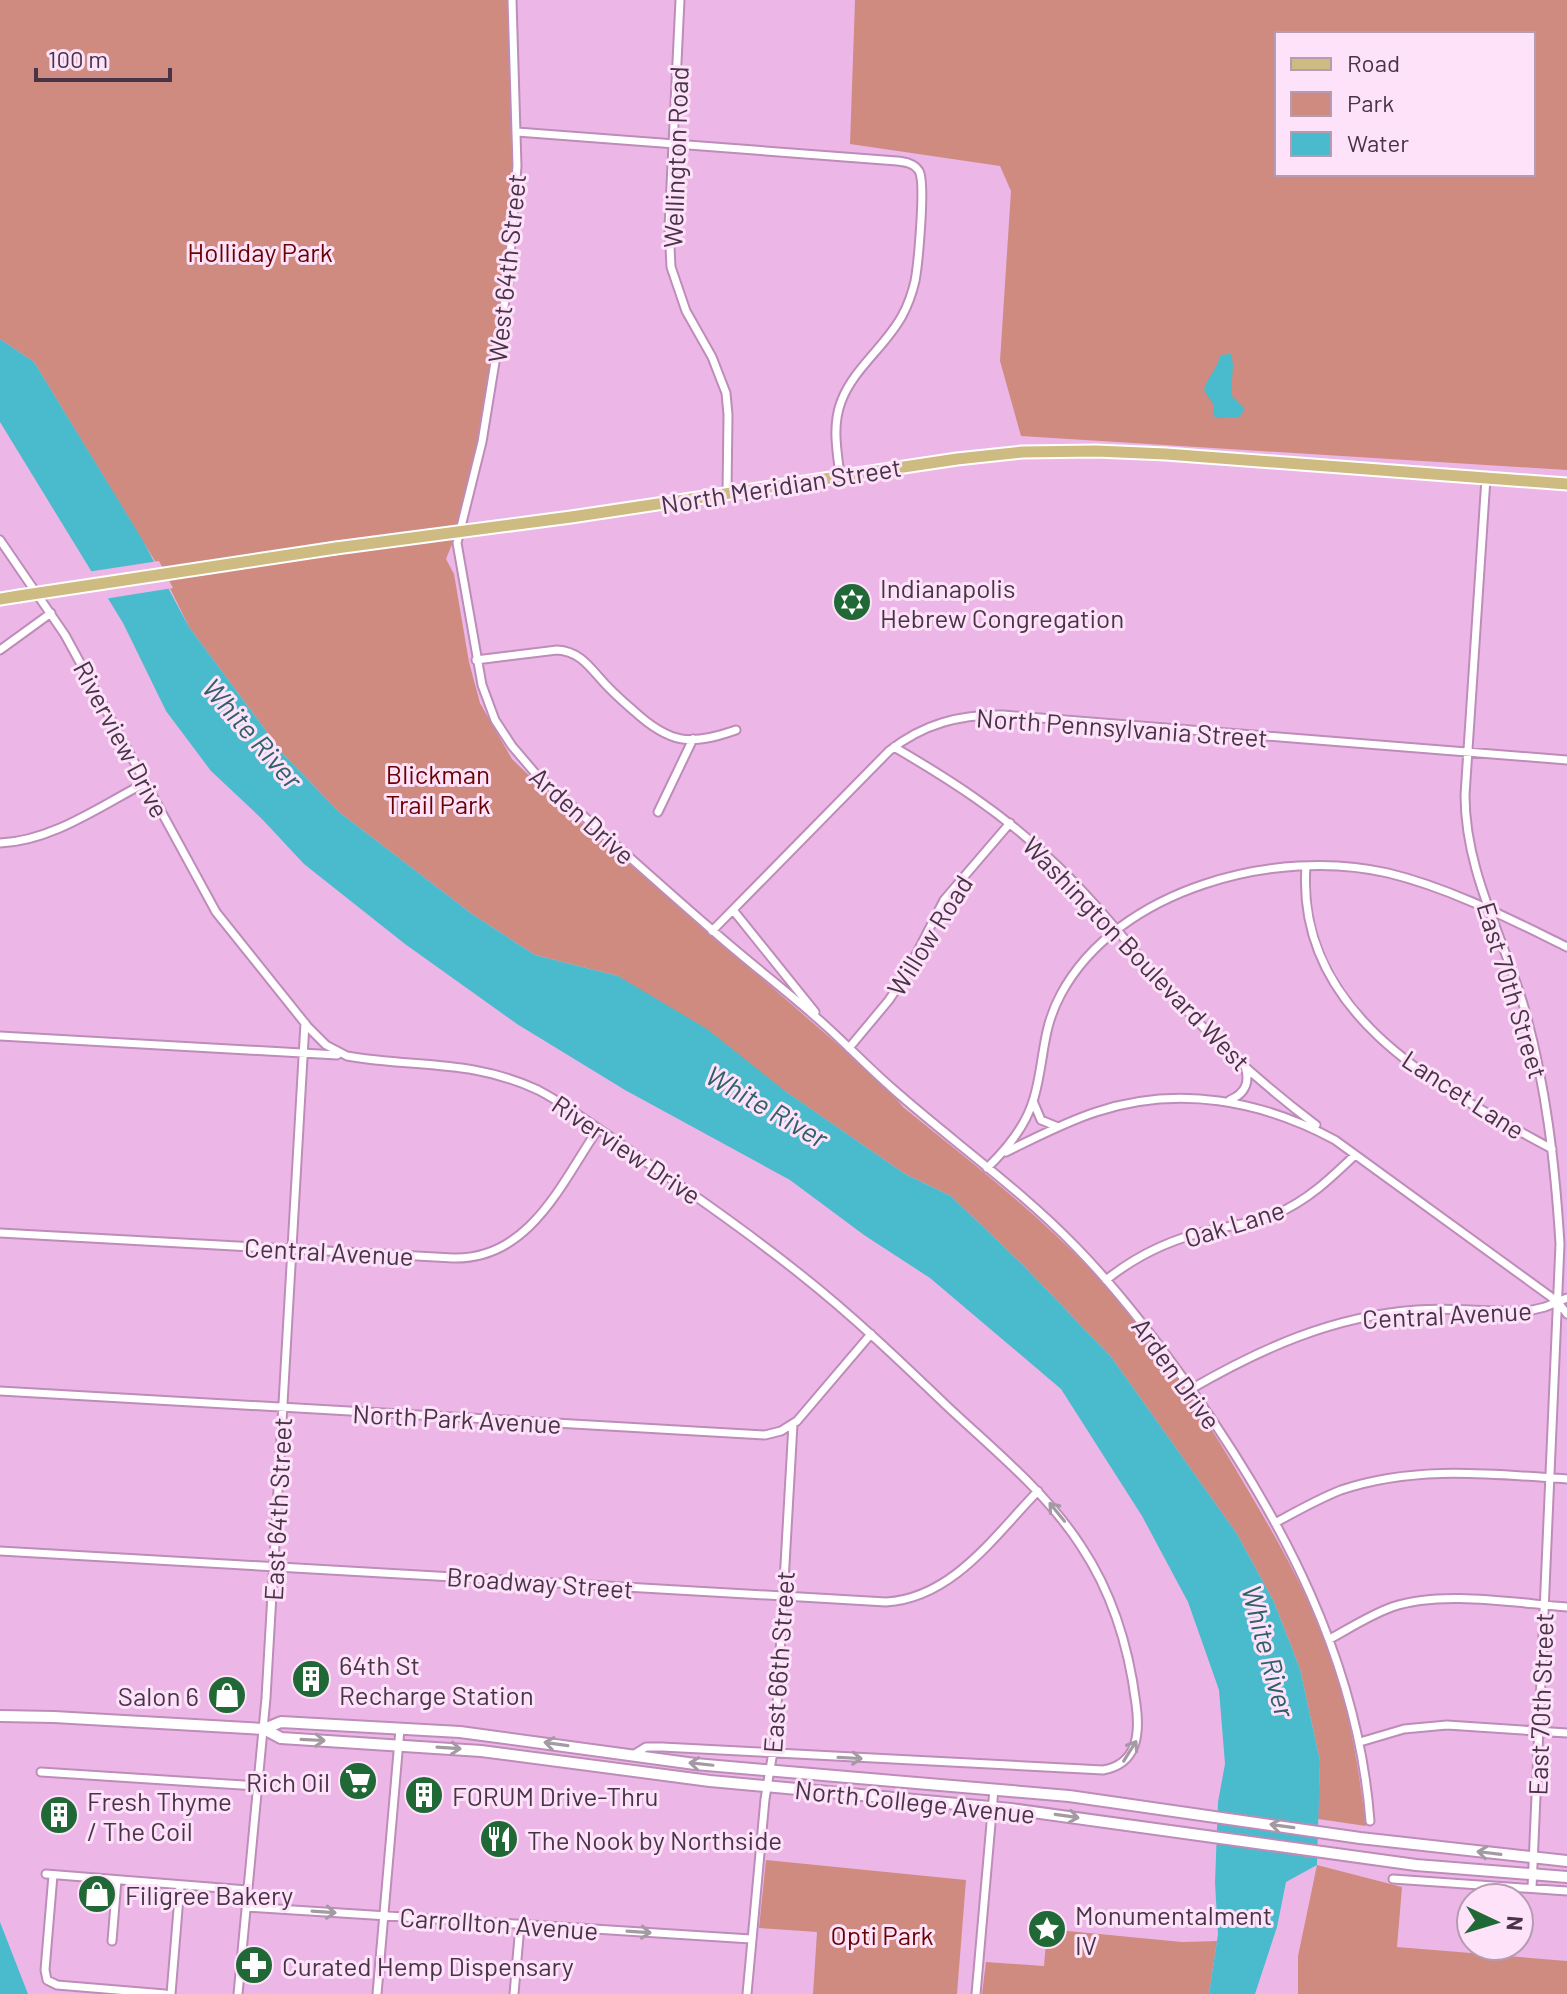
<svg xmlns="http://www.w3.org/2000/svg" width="1567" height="1994" font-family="Barlow,sans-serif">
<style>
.green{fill:#cf8b80;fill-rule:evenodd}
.water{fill:#49bbcc}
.pier{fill:#ecb7e7}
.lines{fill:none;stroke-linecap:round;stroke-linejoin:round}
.street-casing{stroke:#be8cb9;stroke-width:11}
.secondary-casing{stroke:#be8cb9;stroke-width:14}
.primary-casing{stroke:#fff;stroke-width:15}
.street{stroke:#fff;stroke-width:7}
.secondary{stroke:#fff;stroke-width:10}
.primary{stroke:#cebb82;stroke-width:11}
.primary-bridge-casing{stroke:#fff;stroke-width:15;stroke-linecap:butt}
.primary-bridge{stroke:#cebb82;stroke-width:11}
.oneway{stroke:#a49aa3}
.labels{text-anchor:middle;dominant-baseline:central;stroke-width:6;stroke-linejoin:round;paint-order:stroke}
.street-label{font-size:26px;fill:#493447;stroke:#fde2fa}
.park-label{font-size:26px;fill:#690100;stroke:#fde2fa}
.poi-label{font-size:26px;fill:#493447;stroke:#fde2fa;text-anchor:start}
.water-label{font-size:28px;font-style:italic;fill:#306068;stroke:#fde2fa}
</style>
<rect width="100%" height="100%" fill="#ecb7e7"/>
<path class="green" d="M0,0H512L517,132L508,282L482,442L457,532L446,559L454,574L469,662L480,703L512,759L544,790L850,1055L890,1091L903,1107C967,1159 1034,1210 1091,1270C1155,1337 1206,1417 1252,1497C1284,1551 1314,1606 1334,1666C1351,1718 1359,1772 1366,1826L1318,1819L1320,1761L1300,1669L1274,1602L1237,1534L1112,1358L1024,1266L951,1196L905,1174L618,976L535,955L472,914L339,812L284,755L189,627L164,576L34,362L0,339Z
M855,0H1567V470L1021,436L1000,361L1011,191L1000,166L850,144ZM1277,34H1533V174H1277Z
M766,1860L966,1880L957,1994H813L817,1932L759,1928Z
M1317,1865L1402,1887L1397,1947L1567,1961V1994H1298V1956Z
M1047,1929L1182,1942L1217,1941L1209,1994H982L986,1962L1044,1966Z"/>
<path class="water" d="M0,339L34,362L142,539L189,627L284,755L339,812L472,914L535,955L618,976L707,1029L785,1091L905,1174L951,1196L1024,1266L1112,1358L1237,1534L1274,1602L1300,1669L1320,1761L1317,1865L1286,1882L1277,1927L1255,1994H1209L1218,1934L1215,1883L1218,1802L1225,1764L1219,1690L1188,1602L1142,1516L1061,1389L930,1278L864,1235L790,1180L625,1090L517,1024L405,944L304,864L262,819L211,771L166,711L123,623L0,422Z
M1231,354L1233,364L1231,395L1245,409L1239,417L1218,418L1213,416V404L1204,390C1207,377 1218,369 1220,355Z
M0,1922L28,1994H0Z"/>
<path class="pier" d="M159,561L173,588L104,599L87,572Z"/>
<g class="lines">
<g class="street-casing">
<path id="street" d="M512,0L517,166L508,282L482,442L457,543L482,685L495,720L512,746L535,773C594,825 652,878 711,929C749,963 790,993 827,1027C849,1047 870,1069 893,1089C953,1142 1020,1189 1076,1247C1119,1291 1157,1341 1193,1392C1283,1520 1358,1662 1370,1821
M680,0L669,227L671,267L686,311L712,357L726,393L728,415L727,493
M517,132L897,161C905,162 914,163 919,171C926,182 918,265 915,281C912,294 908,305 902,316C885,347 853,369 841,402C832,426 837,451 840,475
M1486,478L1465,795C1465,871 1503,936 1524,1007C1546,1085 1555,1163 1560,1244L1532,1888
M0,540L65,635L216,912L308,1027L326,1045L347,1056C415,1068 472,1059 538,1090C574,1109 605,1134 639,1157C693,1194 748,1232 800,1274C852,1315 900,1361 948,1407C995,1451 1046,1492 1081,1546C1113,1594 1129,1648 1136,1704C1140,1733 1138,1764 1103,1770L662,1747H646L633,1755
M0,650L51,613
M476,660L557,650C576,651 586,662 598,676C609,689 621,700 634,711C670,744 690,746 736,730
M894,747C949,779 1002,813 1048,857C1092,897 1128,944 1167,989C1211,1038 1263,1085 1316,1125
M658,812L693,739
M0,843C52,841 100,806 145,783
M1306,866C1295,1015 1440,1088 1552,1149
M733,910L815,1012
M712,931L889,751C923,724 960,714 1003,715L1567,760
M0,1036L337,1055
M849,1048L889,1000L905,976L944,900L1010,823
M1230,1100C1246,1093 1250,1082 1245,1066
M1033,1101L1041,1120L1058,1127
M1006,1152C1035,1138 1065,1122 1096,1112C1178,1085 1261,1100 1335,1140L1558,1302L1567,1314
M987,1168C1007,1149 1026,1126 1034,1098C1045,1060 1041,1031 1061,994C1118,888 1278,847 1388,873C1450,888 1510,919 1567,947
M0,1233L453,1258C529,1260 561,1184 598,1129
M1106,1280C1137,1255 1171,1239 1211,1230C1233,1225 1255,1223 1276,1214C1307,1201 1331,1178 1355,1155
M1191,1389C1262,1348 1333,1316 1417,1310C1454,1307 1491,1313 1528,1311L1545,1307L1567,1298
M0,1391L765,1435L781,1431L797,1421L871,1334
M1275,1523C1297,1511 1318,1499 1341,1490C1415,1465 1491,1474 1567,1479
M0,1551L886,1602C953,1598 995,1535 1038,1491
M1330,1639C1350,1628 1370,1615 1392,1607C1441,1590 1515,1603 1567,1607
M1360,1742L1404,1729L1447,1725L1567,1733
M41,1772L258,1786
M46,1874L247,1890
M53,1875L45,1970L47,1980L57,1985L165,1994
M1393,1879L1567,1891
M246,1907L751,1939
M112,1941L117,1880
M171,1994L180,1885
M238,1994L266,1698L305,1023
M377,1994L400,1729
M514,1994L520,1925
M747,1994L765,1799L775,1740L793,1424
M976,1994L994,1789"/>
</g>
<g class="secondary-casing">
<path id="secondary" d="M0,1716L54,1717L264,1729L281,1722L460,1732L695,1764L1069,1796L1360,1838L1567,1861
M264,1729L281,1738L481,1751L710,1781L1011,1809L1416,1865L1567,1877"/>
</g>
<g class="primary-casing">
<path id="primary" d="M336,548L571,517L957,459L1022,452L1096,451L1166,454L1567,484
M0,599L19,596"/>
</g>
<use href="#street" class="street"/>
<use href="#secondary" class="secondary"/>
<use href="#primary" class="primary"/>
<g class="primary-bridge-casing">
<path id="primary-bridge" d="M19,596L336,548"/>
</g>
<use href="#primary-bridge" class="primary-bridge"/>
</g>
<defs><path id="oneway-shaft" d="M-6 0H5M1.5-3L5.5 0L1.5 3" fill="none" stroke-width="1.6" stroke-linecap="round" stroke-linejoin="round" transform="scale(2)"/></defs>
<g class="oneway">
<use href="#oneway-shaft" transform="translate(1057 1512) rotate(-129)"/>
<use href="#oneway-shaft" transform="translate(313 1740) rotate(3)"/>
<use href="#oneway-shaft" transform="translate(556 1744) rotate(-172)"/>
<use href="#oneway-shaft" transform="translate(449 1748) rotate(4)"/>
<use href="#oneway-shaft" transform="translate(1130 1751) rotate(-58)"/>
<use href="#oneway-shaft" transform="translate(850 1758) rotate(3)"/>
<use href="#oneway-shaft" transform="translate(701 1764) rotate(-174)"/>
<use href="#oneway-shaft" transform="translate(1067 1816) rotate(8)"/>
<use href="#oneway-shaft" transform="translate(1282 1826) rotate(-172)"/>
<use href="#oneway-shaft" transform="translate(1489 1853) rotate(-173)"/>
<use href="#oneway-shaft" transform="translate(324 1912) rotate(4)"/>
<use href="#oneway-shaft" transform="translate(639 1932) rotate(4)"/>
</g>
<defs>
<g id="synagogue-disc" transform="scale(2)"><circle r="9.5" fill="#206835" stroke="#fde2fa"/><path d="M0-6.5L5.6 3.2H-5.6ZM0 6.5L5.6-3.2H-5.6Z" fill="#fff"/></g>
<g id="building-disc" transform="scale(2)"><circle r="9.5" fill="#206835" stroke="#fde2fa"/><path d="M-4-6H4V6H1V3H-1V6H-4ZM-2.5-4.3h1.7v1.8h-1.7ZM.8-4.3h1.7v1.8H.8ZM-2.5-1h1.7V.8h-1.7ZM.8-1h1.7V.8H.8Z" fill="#fff"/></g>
<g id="shop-disc" transform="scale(2)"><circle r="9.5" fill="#206835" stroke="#fde2fa"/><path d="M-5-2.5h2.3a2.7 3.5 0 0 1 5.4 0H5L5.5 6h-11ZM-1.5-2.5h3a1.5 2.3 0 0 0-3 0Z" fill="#fff"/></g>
<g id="supermarket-disc" transform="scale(2)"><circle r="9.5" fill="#206835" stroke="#fde2fa"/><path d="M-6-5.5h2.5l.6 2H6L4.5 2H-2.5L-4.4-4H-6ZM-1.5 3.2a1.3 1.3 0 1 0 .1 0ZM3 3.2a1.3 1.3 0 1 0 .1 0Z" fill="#fff"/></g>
<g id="restaurant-disc" transform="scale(2)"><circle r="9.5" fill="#206835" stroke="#fde2fa"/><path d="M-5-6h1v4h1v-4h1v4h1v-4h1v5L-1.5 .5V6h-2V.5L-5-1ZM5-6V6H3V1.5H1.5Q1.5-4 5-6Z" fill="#fff"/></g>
<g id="sight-disc" transform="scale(2)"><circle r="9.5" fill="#206835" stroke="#fde2fa"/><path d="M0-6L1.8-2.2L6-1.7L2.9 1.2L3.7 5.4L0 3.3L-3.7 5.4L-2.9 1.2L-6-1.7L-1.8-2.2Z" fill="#fff"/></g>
<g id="pharmacy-disc" transform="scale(2)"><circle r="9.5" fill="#206835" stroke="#fde2fa"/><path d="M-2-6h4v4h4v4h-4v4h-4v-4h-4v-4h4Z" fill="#fff"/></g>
</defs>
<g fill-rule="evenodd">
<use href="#synagogue-disc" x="852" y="602"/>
<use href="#building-disc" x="311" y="1679"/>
<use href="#shop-disc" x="227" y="1695"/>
<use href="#supermarket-disc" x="358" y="1781"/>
<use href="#building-disc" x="424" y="1795"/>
<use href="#building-disc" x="59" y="1815"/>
<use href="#restaurant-disc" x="499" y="1839"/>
<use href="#shop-disc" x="97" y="1894"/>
<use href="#sight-disc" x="1047" y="1929"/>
<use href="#pharmacy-disc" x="254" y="1965"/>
</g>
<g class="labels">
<g class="street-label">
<text transform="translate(675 157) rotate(-88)">Wellington Road</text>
<text transform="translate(506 268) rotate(-84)">West 64th Street</text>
<text transform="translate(781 485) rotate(-9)">North Meridian Street</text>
<text transform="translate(1122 727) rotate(4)">North Pennsylvania Street</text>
<text transform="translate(122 739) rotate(62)">Riverview Drive</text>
<text transform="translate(583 815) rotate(42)">Arden Drive</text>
<text transform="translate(929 935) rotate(-58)">Willow Road</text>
<text transform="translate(1137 953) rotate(46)">Washington Boulevard West</text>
<text transform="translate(1513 990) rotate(73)">East 70th Street</text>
<text transform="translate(1464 1094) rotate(33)">Lancet Lane</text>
<text transform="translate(627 1149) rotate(34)">Riverview Drive</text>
<text transform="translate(1234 1223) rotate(-17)">Oak Lane</text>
<text transform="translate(329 1251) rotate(3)">Central Avenue</text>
<text transform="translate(1447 1314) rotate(-3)">Central Avenue</text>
<text transform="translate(1177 1373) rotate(54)">Arden Drive</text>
<text transform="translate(457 1418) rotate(3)">North Park Avenue</text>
<text transform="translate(277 1509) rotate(-87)">East 64th Street</text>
<text transform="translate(540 1582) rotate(4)">Broadway Street</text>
<text transform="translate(778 1662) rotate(-86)">East 66th Street</text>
<text transform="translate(1540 1704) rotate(-88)">East 70th Street</text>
<text transform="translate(915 1801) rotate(6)">North College Avenue</text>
<text transform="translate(499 1923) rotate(4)">Carrollton Avenue</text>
</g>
<g class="park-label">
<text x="260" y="251">Holliday Park</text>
<text x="438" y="773">Blickman<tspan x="438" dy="30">Trail Park</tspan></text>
<text x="882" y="1934">Opti Park</text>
</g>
<g class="poi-label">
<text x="880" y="587">Indianapolis<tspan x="880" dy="30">Hebrew Congregation</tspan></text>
<text x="339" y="1664">64th St<tspan x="339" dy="30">Recharge Station</tspan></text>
<text x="199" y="1695" text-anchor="end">Salon 6</text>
<text x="330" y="1781" text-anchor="end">Rich Oil</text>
<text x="452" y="1795">FORUM Drive-Thru</text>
<text x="87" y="1800">Fresh Thyme<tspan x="87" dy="30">/ The Coil</tspan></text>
<text x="527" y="1839">The Nook by Northside</text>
<text x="125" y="1894">Filigree Bakery</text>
<text x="1075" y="1914">Monumentalment<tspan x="1075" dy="30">IV</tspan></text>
<text x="282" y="1965">Curated Hemp Dispensary</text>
</g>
<g class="water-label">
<text transform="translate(253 733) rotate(49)">White River</text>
<text transform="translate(767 1106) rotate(30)">White River</text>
<text transform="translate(1269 1651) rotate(75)">White River</text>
</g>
</g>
<rect x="1275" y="32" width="260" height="144" fill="#fde2fa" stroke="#b59cb2" stroke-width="2"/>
<rect x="1291" y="58" width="40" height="12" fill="#cebb82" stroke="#b59cb2" stroke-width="2"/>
<text x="1347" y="72" font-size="24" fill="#493447">Road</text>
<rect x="1291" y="92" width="40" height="24" fill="#cf8b80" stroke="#b59cb2" stroke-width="2"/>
<text x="1347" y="112" font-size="24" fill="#493447">Park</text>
<rect x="1291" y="132" width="40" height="24" fill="#49bbcc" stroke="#b59cb2" stroke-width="2"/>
<text x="1347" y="152" font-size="24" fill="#493447">Water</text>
<g transform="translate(1495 1922) rotate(94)"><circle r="38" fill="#fde2fa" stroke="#b59cb2" stroke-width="2"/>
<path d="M0-6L14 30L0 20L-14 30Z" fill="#206835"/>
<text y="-12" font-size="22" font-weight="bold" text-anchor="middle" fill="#493447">N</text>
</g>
<path d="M36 68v12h134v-12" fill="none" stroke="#493447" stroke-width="4"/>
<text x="48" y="68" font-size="24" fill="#493447" stroke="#fde2fa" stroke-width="6" paint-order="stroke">100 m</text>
</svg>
